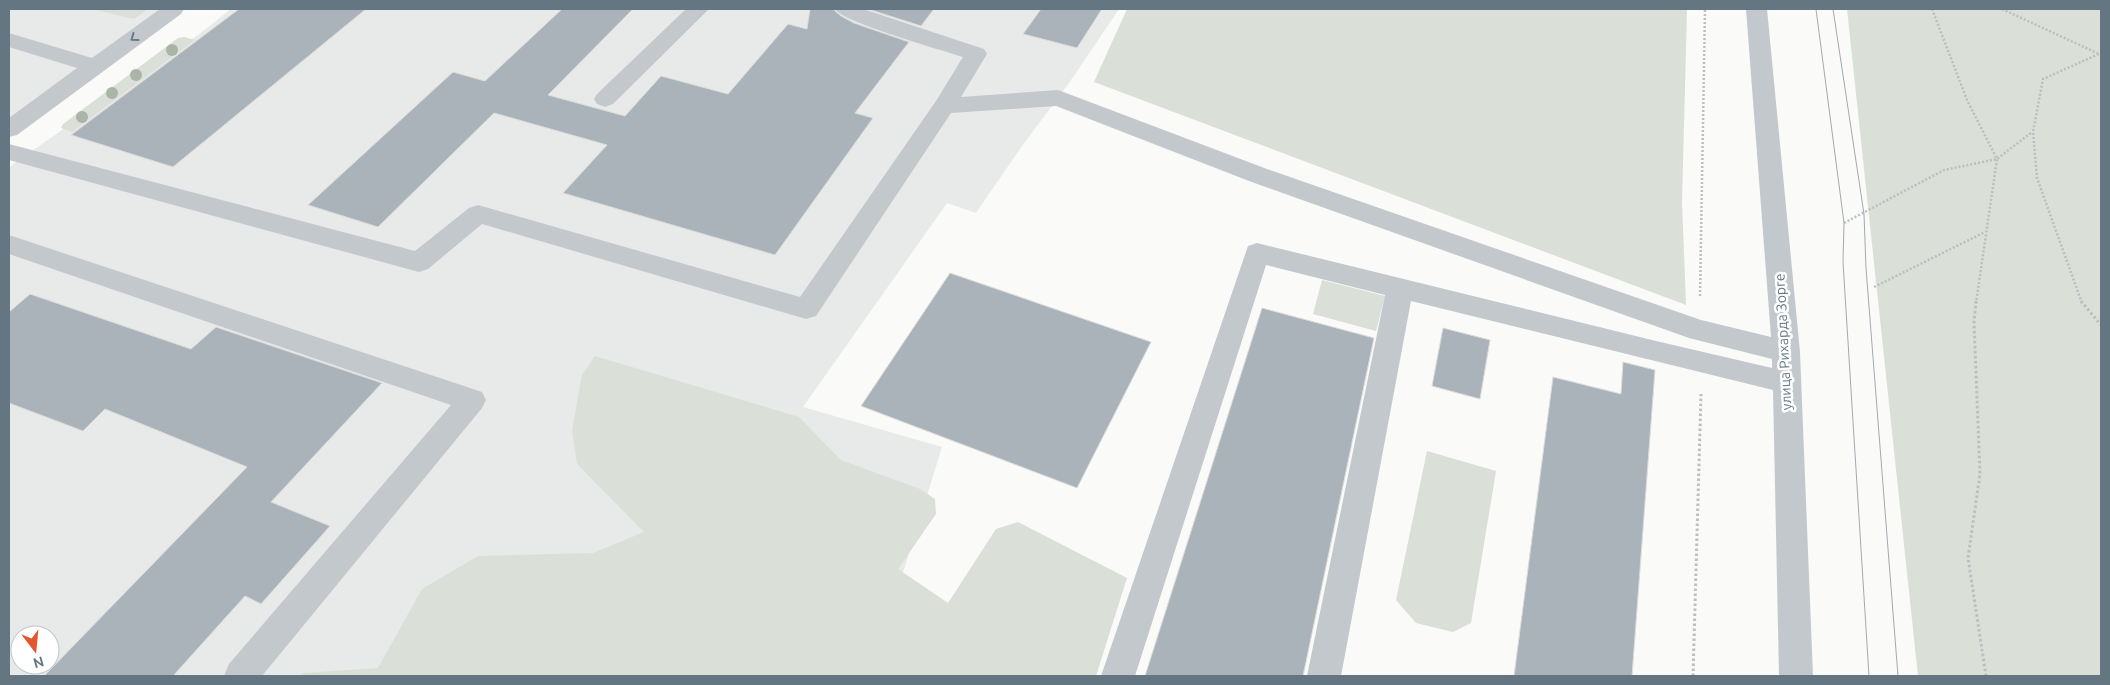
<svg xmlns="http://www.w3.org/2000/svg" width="2110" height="685" font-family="Ubuntu,sans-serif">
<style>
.built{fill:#e8e9e9;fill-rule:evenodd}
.green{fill:#dadfd7}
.building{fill:#aab3b9;stroke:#dcdcda}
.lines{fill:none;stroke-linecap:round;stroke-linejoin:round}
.path-far1{stroke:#bbbfc2;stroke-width:2.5;stroke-dasharray:2 2;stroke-linecap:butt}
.path{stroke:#bbbfc2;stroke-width:3;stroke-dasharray:2.5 2.5;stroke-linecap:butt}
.minor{fill:#c3c8cc;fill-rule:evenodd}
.tram{stroke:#a2aab0;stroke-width:1}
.tree{fill:#aab4a7}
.oneway{stroke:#6a7a87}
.labels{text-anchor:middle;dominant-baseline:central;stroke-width:5;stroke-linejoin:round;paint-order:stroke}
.street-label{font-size:14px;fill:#657683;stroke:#fff}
</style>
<rect width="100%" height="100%" fill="#fafaf8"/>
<path class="built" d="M9,9H165L9,121Z
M231,9H1119L1069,83L1022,146L976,213L947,203L803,407L942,447L871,676H9V167L198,35ZM20,635H50V665H20Z"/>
<path class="green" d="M92,9H148L134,19Z
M1127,9H1687L1682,202L1686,305L1094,82Z
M1847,9H2101V676H1918Z
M184,37L195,40L72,132L61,128L63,124L178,38Z
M1322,280L1385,296L1376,331L1313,314Z
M595,356L799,417L841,460L920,489L935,499L936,514L898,569L948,603L996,529L1018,522L1127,578L1096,676H300L304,673L378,668L422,589L478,556L593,553L644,532L577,464L572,430L582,375Z
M1427,451L1496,471L1471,623L1453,632L1416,623L1396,600Z"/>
<path class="building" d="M239,9H366L173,167L71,135Z
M562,9H633L548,95L625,116L661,76L728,94L788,24L807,29L810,9H833L841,16L854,23L909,42L855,113L873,118L775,255L563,193L607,145L494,113L378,227L308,205L453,72L485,81Z
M868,9H934L921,26Z
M1041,9H1102L1077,48L1023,34Z
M950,273L1151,342L1077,488L861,406Z
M30,294L191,349L216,327L382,383L271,502L330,526L261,604L245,596L173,676H44L247,467L105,409L83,431L9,403V312Z
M1262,308L1374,338L1303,676H1145Z
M1443,328L1490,340L1480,399L1432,386Z
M1623,362L1655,370L1632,676H1514L1553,377L1621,394Z"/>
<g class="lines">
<path class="path-far1" d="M1932,9L1967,100L1997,159L1976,303
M2002,9L2099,54
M1844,223L1944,170L1997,159L2032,132
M1874,287L1985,232
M1700,296L1705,9
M2082,303L2037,178L2033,132L2043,79L2101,53"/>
<path class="path" d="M1976,301L1974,322L1980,474L1968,558L1986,676
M2081,301L2101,325
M1693,676L1701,394"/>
<path class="minor" d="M160,9H184L181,14L17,135L9,137V118L77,68L9,47V33L92,58Z
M686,9H709L613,104L605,107L597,104L594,99L597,94Z
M835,9H863L984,49L987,54L961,97L1058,90L1066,93L1267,169L1701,320L1771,337L1746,9H1767L1800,352L1813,676H1779L1773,390L1411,301L1341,676H1307L1385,295L1266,265L1135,676H1101L1248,246L1257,243L1656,341L1772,368V359L1689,338L1249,181L1056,106L951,113L816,316L806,319L482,224L428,269L419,272L9,160V144L415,251L469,208L478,205L800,297L936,101L963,57C942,50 842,22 835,9Z
M9,235L482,392L486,400L482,408L262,676H224L229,664L451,405L9,254Z"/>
<path class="tram" d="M1816,9L1844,223L1843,262L1869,676
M1833,9L1864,214L1866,268L1898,676"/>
</g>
<g class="tree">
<circle cx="172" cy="50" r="6"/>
<circle cx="136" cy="75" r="6"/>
<circle cx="112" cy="93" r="6"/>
<circle cx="82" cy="117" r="6"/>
</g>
<defs><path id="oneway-chevron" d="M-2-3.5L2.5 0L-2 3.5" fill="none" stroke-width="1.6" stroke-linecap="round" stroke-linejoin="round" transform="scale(1.25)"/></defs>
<use class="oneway" href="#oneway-chevron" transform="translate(134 38) rotate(144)"/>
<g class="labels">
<g class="street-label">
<text transform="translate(1783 342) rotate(-93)">улица Рихарда Зорге</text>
</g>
</g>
<rect width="2110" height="685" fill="none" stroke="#657683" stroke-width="20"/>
<g transform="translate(35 650) rotate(164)"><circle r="24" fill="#ffffff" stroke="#c1c8cd"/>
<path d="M0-4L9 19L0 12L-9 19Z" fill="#e4572e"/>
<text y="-8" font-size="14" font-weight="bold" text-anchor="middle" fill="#657683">N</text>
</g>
</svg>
